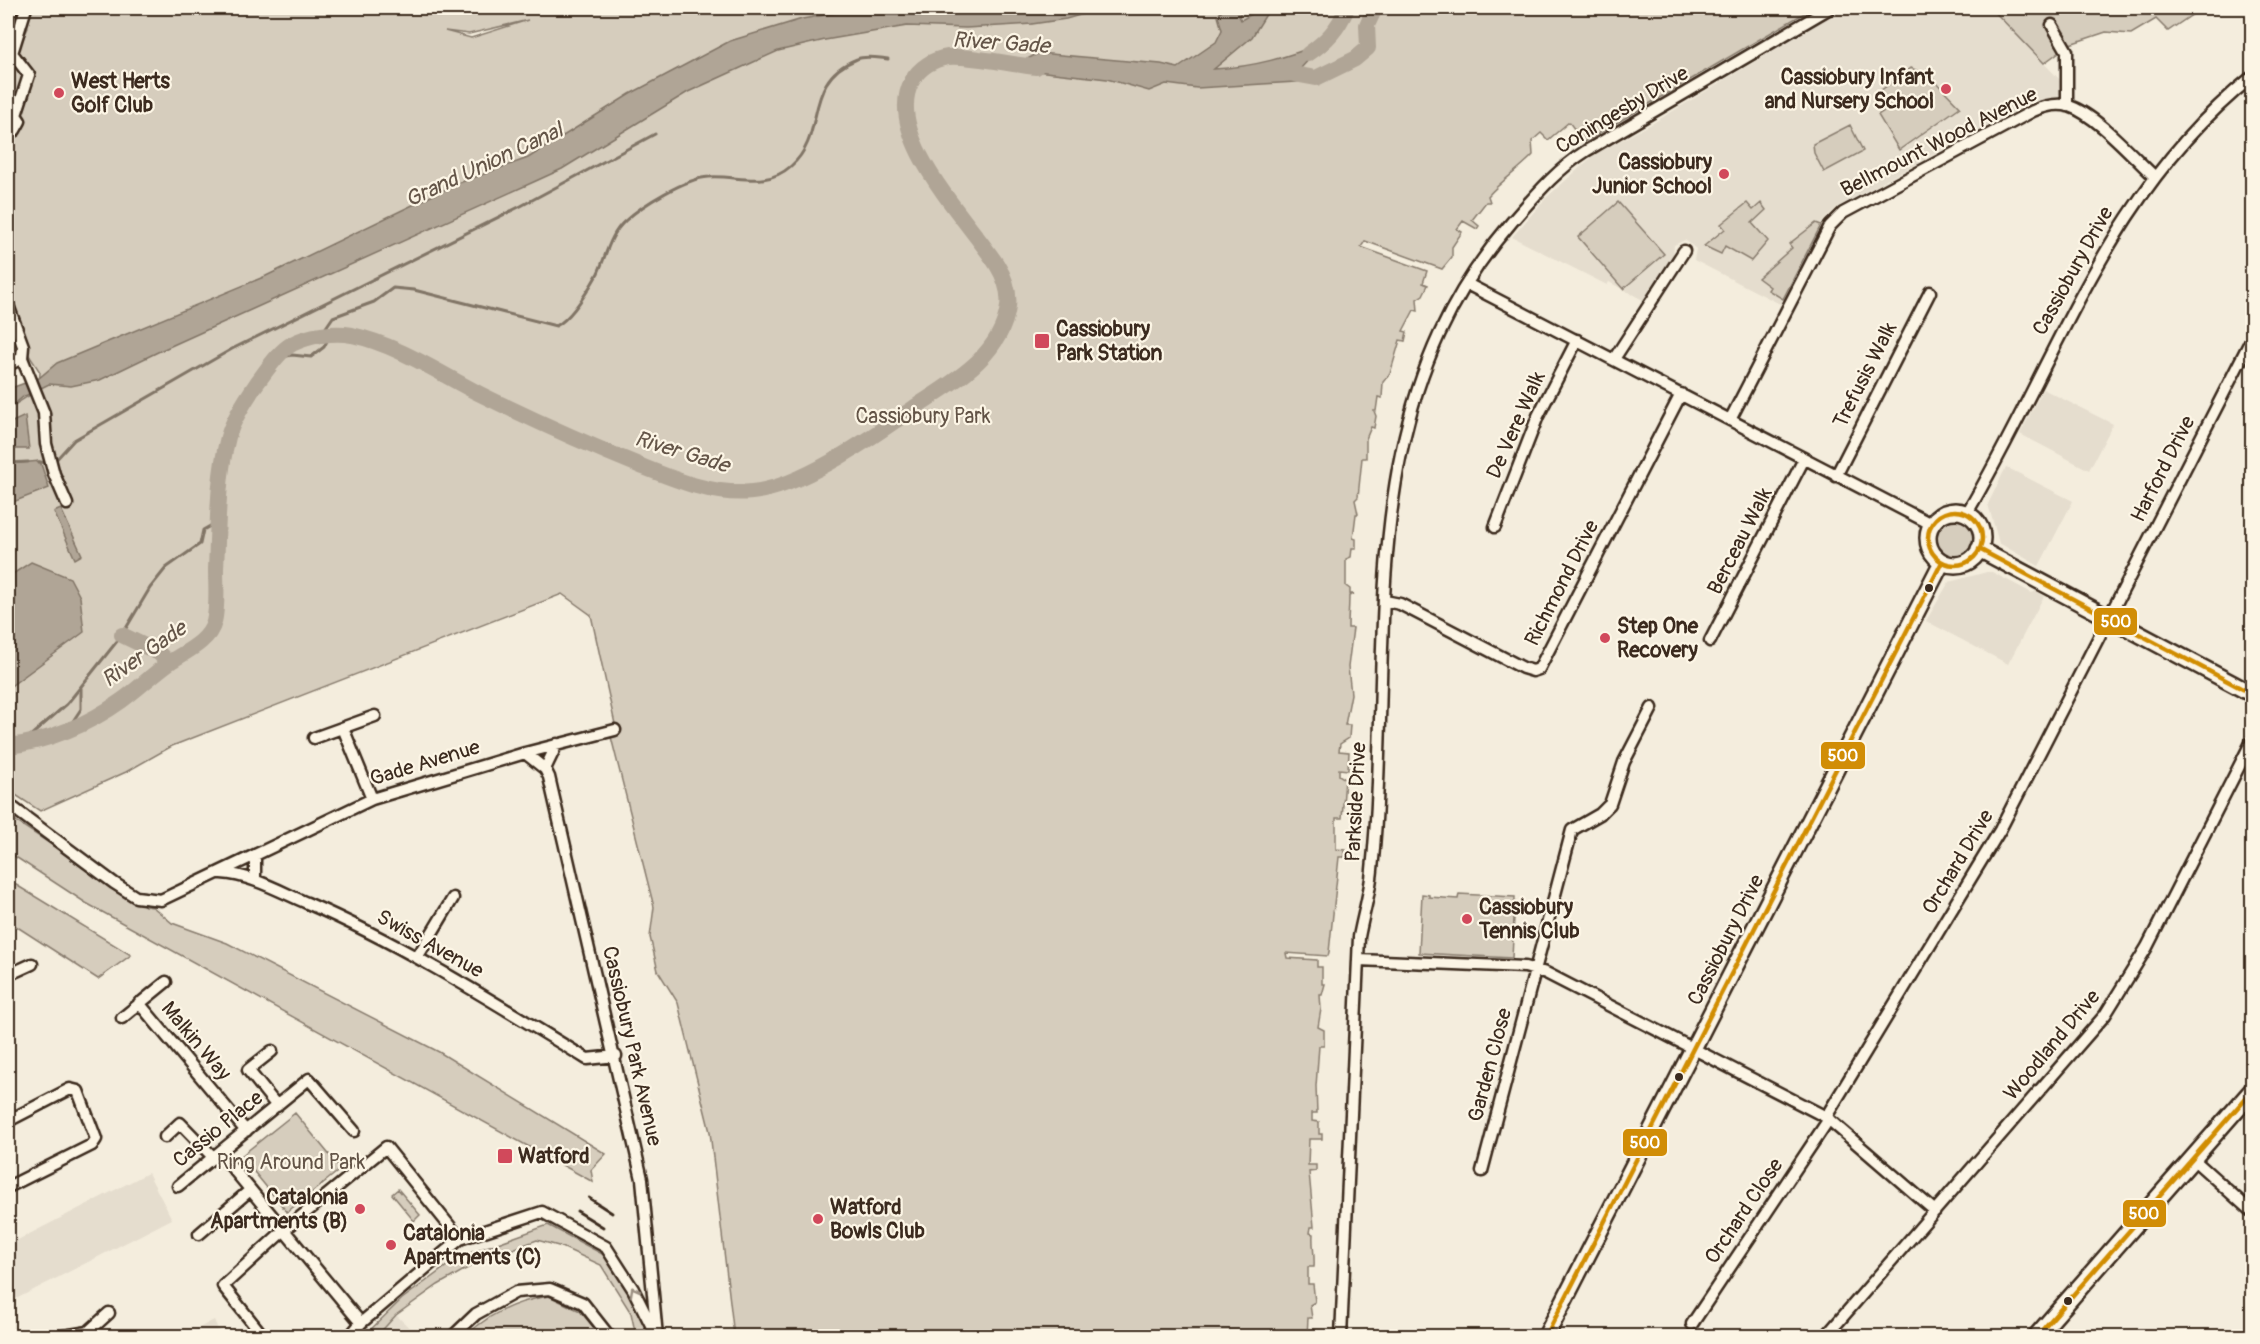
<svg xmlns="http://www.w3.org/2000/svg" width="2260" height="1344" font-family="Pangolin,sans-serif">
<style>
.built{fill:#e5ddce}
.green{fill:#d6cdbd;stroke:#887c6e;stroke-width:1.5;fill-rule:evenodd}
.water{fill:#b0a596;stroke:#817466;stroke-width:1.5}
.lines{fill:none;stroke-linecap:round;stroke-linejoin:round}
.stream{stroke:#817466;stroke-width:3}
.river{stroke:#b0a596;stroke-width:16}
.street-casing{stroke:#3b2a1e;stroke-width:15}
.secondary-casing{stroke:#3b2a1e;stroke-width:20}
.primary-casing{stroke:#3b2a1e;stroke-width:21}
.street{stroke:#fcf5e5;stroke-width:10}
.secondary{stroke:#fcf5e5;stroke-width:15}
.primary{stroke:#fcf5e5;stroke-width:16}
.rail{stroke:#3b2a1e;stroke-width:3}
.bus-1-casing{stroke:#fcf5e5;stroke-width:9}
.bus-1{stroke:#d18d06;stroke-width:4.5}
.oneway{stroke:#9c9082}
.poi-dot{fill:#d1495b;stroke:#fcf5e5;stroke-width:2}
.bus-dot{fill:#3b2a1e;stroke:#fcf5e5;stroke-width:2}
.labels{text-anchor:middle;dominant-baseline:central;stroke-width:4.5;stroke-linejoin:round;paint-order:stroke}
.poi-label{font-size:21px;font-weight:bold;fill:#3b2a1e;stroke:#fcf5e5;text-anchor:start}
.street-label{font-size:21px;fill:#3b2a1e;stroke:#fcf5e5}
.park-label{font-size:21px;fill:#625346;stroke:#fcf5e5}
.water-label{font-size:22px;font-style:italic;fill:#645548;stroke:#fcf5e5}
.line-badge{stroke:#fcf5e5;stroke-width:2}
.badge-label{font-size:16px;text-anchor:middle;font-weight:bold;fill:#fff}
</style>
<rect width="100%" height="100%" fill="#f4eddd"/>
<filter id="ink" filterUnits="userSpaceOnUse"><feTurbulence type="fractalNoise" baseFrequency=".0167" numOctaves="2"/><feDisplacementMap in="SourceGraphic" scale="12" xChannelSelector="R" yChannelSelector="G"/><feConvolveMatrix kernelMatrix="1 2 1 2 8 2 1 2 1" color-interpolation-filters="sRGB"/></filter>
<g filter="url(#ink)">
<path class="built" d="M1844,8H1991L2062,82V96L2033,101L1979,130L1973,126L1967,136L1837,207L1823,221L1780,304L1694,260L1696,249L1685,240L1674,245L1673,257L1643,300L1609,282L1607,285L1512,237L1546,198L1594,155L1653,123Z
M2043,389L2113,424L2089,470L2020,434Z
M2006,467L2073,501L2039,566L1999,543L1988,504Z
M1987,572H1992L2032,593L2036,591L2044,596L2008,664L1926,621L1949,582Z
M148,1173L172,1219L8,1303V1245Z
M396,1315L418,1336H377Z
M214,1320L221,1336H182L201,1327Z"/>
<path class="green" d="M20,8H1813L1584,142L1569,122L1548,140L1541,133L1532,141L1533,155C1517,172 1503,179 1488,196L1490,202H1486L1472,220L1479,226L1477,229L1463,221L1457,229L1462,232L1452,247V257L1442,269L1365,241L1361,247L1427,271L1423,283L1428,285L1423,295L1417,299L1418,311L1414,310L1403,331L1407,332L1405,341L1400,340L1390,374L1383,382L1382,398L1378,397L1376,411H1374L1376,416L1374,428L1371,427L1366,439V458H1362L1358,497L1355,500L1358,514H1356L1353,538L1356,539V548H1352L1351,557L1346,559V586L1350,589V594H1354L1349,596C1349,607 1348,615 1348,628H1353L1348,667L1351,694L1345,725H1350L1349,738L1340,744L1339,751L1349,752L1348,770L1339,769V775L1345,779L1342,818H1336V849L1345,850V857H1339L1329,952L1328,956L1286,953L1287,958L1317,960V967H1322V984H1325L1322,995H1320L1321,1009L1318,1027L1324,1030V1046H1319L1316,1086L1317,1113H1312V1121L1319,1122V1134H1322V1139H1309L1308,1165H1316V1171L1309,1172L1314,1227H1311L1310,1233L1313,1234C1312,1246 1315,1255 1314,1267H1308V1284H1313L1315,1302L1310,1305L1312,1318H1308L1307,1336H734L710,1132L678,1003L658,971L650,937L654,907L611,737L615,724L591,615L562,594L172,746L126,772L40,811L8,790V409L39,389L40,372L23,346L8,307V70L28,28L17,16ZM528,20L471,38L445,31L469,34Z
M1991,8H2202L2168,31L2156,19L2131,34L2106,32L2070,44L2044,63Z
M1911,68L1931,77L1960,107L1899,150L1878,115L1887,109L1876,94Z
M1850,125L1863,151L1824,172L1814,153L1813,144Z
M1618,202L1664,254L1623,289L1578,237Z
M1747,203L1753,210L1761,203L1766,210L1752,223L1768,241L1751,261L1725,246L1721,254L1704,246L1725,229L1721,224Z
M1816,223L1821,225L1783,299L1768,290L1770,287L1758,278L1792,248L1789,244Z
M1934 538a21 21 0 1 1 42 0a21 21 0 1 1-42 0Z
M8,816L145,906L153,907L172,923L227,943L439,1052L606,1154L591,1170L593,1182L86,903L8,852Z
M8,880L131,955L98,979L8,921Z
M1422,894L1429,895V897L1458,899L1459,894L1515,897L1512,958L1419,953Z
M295,1113L341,1169L287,1212L241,1156Z
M398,1189L420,1215L414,1221L392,1194Z
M548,1225L608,1257L631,1290L654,1336H636L631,1313L601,1265L562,1247L537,1240L480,1261L438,1285L396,1315L377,1336H364L402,1299L459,1257Z
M549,1296L580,1311L601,1336H466C489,1313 517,1301 549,1296Z"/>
<path class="water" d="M865,8H1104L1066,19L1032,24L966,28L907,26L825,40L778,51L688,92L562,169L538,180L162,350L100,380L71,386L49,384L23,397L8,409V389L39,378L57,363L266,276L456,184L528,158L630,94L730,41L802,19Z
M1223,8H1243L1239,16L1241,20L1263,8H1270L1252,37L1214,69C1254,67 1288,57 1325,42L1300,69L1316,78L1296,82L1197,88L1166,84L1149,91L1107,79L1036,71L1015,65L1039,53L1161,64L1178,68L1216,42L1222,30L1218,16Z
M25,416L29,449H8V424Z
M40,461L49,488L8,504V464Z
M61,509L82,555L75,559L54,512Z
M31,562L70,578L80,597L84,632L8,688V577Z"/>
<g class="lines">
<path class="stream" d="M320,336L333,317L374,302L393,288L414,290L556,326C572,318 589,289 598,273C606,256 610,234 625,221C642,205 686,178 709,177C739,175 765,189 791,166C828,134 801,81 857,59C865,55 879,58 888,59
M277,358L292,355L311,357L324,347L330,335
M38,462L53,463L74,440L232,349L521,206L655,134
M8,463L28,462
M67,730L81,709V688
M21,744L67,704L122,635L150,588L166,568L200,544L203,530L219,521"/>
<path class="river" d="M1308,54C1327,41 1338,29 1347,8
M1294,74L1316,78L1355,59L1368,48L1367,25L1375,8
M122,635L159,653L168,663
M8,746C47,742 89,724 121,701C138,689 153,674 170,662C185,652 209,642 214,622C218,606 216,586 216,569C218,527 217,479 228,437C233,419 246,399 257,383C267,370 278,352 292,344C309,335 334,332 352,335C398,345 439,373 480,394C533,420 586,444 641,466C676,480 714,496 752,492C803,487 873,436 915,407C953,382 1001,356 1008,307C1010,292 1005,278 997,265C970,222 882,136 912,81C919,68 933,59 948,57C968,55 1014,65 1036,67"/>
<g class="street-casing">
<path id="street" d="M8,22L12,8
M2052,25L2067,51V106
M16,115L29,75L12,53L26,8
M8,116L16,115L20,121L15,130L8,129
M1467,284L1931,524
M8,305L23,346L22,358L44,413L46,444L54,474L67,504
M1614,359L1684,251
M8,365L22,358
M1730,420L1830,226L1843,213L2033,111C2044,106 2057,103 2069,106C2097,115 2133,157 2155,177
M1836,476L1930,292
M1967,513C2057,361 2108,191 2252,77
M1495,527L1538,416L1577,340
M1385,601L1400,604L1523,668L1533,671L1539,669L1681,394
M1710,641L1804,459
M343,728L372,799
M314,738L375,716
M525,753L545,769L549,777L642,1179L657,1336
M545,769L557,744
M8,804L114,883L136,897L161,900L372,799L525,753L615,730
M255,855V880
M221,873C252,875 279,891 307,903C406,946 495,1003 587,1059L616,1056
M418,956L453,898
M1359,960L1525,967L1546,973L1826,1117L1935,1211
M8,975L32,964
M139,1003L246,1131
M122,1018L166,982
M272,1051L248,1070L277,1106
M1826,1117L2000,830L2252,338
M8,1121L70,1089L78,1091L96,1139L92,1145L8,1187
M165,1137L180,1123L214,1158
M220,1153L361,1323
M2193,1159L2252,1212
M1482,1171L1572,830L1600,814L1610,804L1624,762L1652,708
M178,1186L309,1079L354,1131
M199,1234L249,1191
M1692,1324L1829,1119
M64,1336L88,1332L109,1313
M263,1336L223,1286L282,1232L386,1147L460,1239
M350,1336L361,1323L460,1239L542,1212L606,1247L633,1289L654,1331
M453,1336L476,1314L516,1292L550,1289L583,1303L609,1336
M1341,1336L1359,937C1363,915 1370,893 1372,870C1395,644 1348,412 1511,223C1534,197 1556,170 1586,151L1830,8
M1826,1336L2105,1015L2147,947L2252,741"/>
</g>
<g class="secondary-casing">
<path id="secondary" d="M1928 538a27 27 0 1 1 54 0a27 27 0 1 1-54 0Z
M1979,549L2252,694
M1546,1336L1942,562"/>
</g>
<g class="primary-casing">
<path id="primary" d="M2037,1336L2252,1091"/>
</g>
<use href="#street" class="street"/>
<use href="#secondary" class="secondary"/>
<use href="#primary" class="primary"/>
<path class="rail" d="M589,1198L612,1213
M577,1211L603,1227"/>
<g class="bus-1-casing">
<path id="bus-1" d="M1928 538a27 27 0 1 1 54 0a27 27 0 1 1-54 0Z
M1979,549L2252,694
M1546,1336L1942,562
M2037,1336L2252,1091"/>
</g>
<use href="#bus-1" class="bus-1"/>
</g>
<defs><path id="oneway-chevron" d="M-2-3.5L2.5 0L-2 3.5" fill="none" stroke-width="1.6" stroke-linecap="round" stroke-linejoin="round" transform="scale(1.5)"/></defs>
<use class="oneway" href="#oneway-chevron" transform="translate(634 1291) rotate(-119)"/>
</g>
<g class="poi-dot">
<circle cx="1946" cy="89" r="6"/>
<circle cx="59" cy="93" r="6"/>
<circle cx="1724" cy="174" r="6"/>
<rect x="1034" y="333" width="16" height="16" rx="3"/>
<circle cx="1605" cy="638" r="6"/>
<circle cx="1467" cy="919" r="6"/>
<rect x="497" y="1148" width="16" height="16" rx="3"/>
<circle cx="360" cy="1209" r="6"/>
<circle cx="818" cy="1219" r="6"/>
<circle cx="391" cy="1245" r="6"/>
</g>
<g class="bus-dot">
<circle cx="1929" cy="588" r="5"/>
<circle cx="1679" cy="1077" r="5"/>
<circle cx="2068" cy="1301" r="5"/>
</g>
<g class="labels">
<g class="poi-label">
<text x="1934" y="77" text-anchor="end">Cassiobury Infant<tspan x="1934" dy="24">and Nursery School</tspan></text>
<text x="71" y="81">West Herts<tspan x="71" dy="24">Golf Club</tspan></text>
<text x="1712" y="162" text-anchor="end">Cassiobury<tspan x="1712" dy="24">Junior School</tspan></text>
<text x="1056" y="329">Cassiobury<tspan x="1056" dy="24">Park Station</tspan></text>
<text x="1617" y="626">Step One<tspan x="1617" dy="24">Recovery</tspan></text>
<text x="1479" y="907">Cassiobury<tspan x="1479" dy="24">Tennis Club</tspan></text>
<text x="518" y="1156">Watford</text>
<text x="348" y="1197" text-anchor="end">Catalonia<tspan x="348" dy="24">Apartments (B)</tspan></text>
<text x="830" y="1207">Watford<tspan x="830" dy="24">Bowls Club</tspan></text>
<text x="403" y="1233">Catalonia<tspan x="403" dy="24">Apartments (C)</tspan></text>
</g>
<g class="street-label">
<text transform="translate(1622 110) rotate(-31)">Coningesby Drive</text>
<text transform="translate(1939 142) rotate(-27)">Bellmount Wood Avenue</text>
<text transform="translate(2073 271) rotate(-61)">Cassiobury Drive</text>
<text transform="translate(1865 375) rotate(-63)">Trefusis Walk</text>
<text transform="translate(1516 425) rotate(-66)">De Vere Walk</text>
<text transform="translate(2163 469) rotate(-63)">Harford Drive</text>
<text transform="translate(1740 541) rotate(-63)">Berceau Walk</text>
<text transform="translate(1562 583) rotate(-63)">Richmond Drive</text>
<text transform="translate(425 763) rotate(-17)">Gade Avenue</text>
<text transform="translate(1356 802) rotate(-87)">Parkside Drive</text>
<text transform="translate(1958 862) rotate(-59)">Orchard Drive</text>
<text transform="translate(1726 940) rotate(-63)">Cassiobury Drive</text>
<text transform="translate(430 944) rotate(29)">Swiss Avenue</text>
<text transform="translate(196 1041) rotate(50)">Malkin Way</text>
<text transform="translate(2052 1045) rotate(-50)">Woodland Drive</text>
<text transform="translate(632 1046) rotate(77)">Cassiobury Park Avenue</text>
<text transform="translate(1490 1065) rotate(-75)">Garden Close</text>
<text transform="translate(218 1129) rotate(-39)">Cassio Place</text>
<text transform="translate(1744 1211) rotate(-56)">Orchard Close</text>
</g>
<g class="park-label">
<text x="923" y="416">Cassiobury Park</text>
<text x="291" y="1162">Ring Around Park</text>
</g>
<g class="water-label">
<text transform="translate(1001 43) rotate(4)">River Gade</text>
<text transform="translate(484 165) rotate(-25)">Grand Union Canal</text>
<text transform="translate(682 452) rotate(17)">River Gade</text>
<text transform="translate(144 654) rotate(-35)">River Gade</text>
</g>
</g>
<g class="line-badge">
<rect x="2093" y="607" width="45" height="29" rx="6" fill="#d18d06"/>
<rect x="1820" y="741" width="46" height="29" rx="6" fill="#d18d06"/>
<rect x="1622" y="1128" width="46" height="29" rx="6" fill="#d18d06"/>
<rect x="2122" y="1199" width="45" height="29" rx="6" fill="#d18d06"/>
</g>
<g class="badge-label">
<text x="2116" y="627">500</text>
<text x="1843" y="761">500</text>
<text x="1645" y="1148">500</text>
<text x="2144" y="1219">500</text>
</g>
<rect width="2260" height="1344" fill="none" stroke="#fcf5e5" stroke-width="30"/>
<rect x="15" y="15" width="2230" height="1314" fill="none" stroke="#3b2a1e" stroke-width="2" filter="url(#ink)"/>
</svg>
